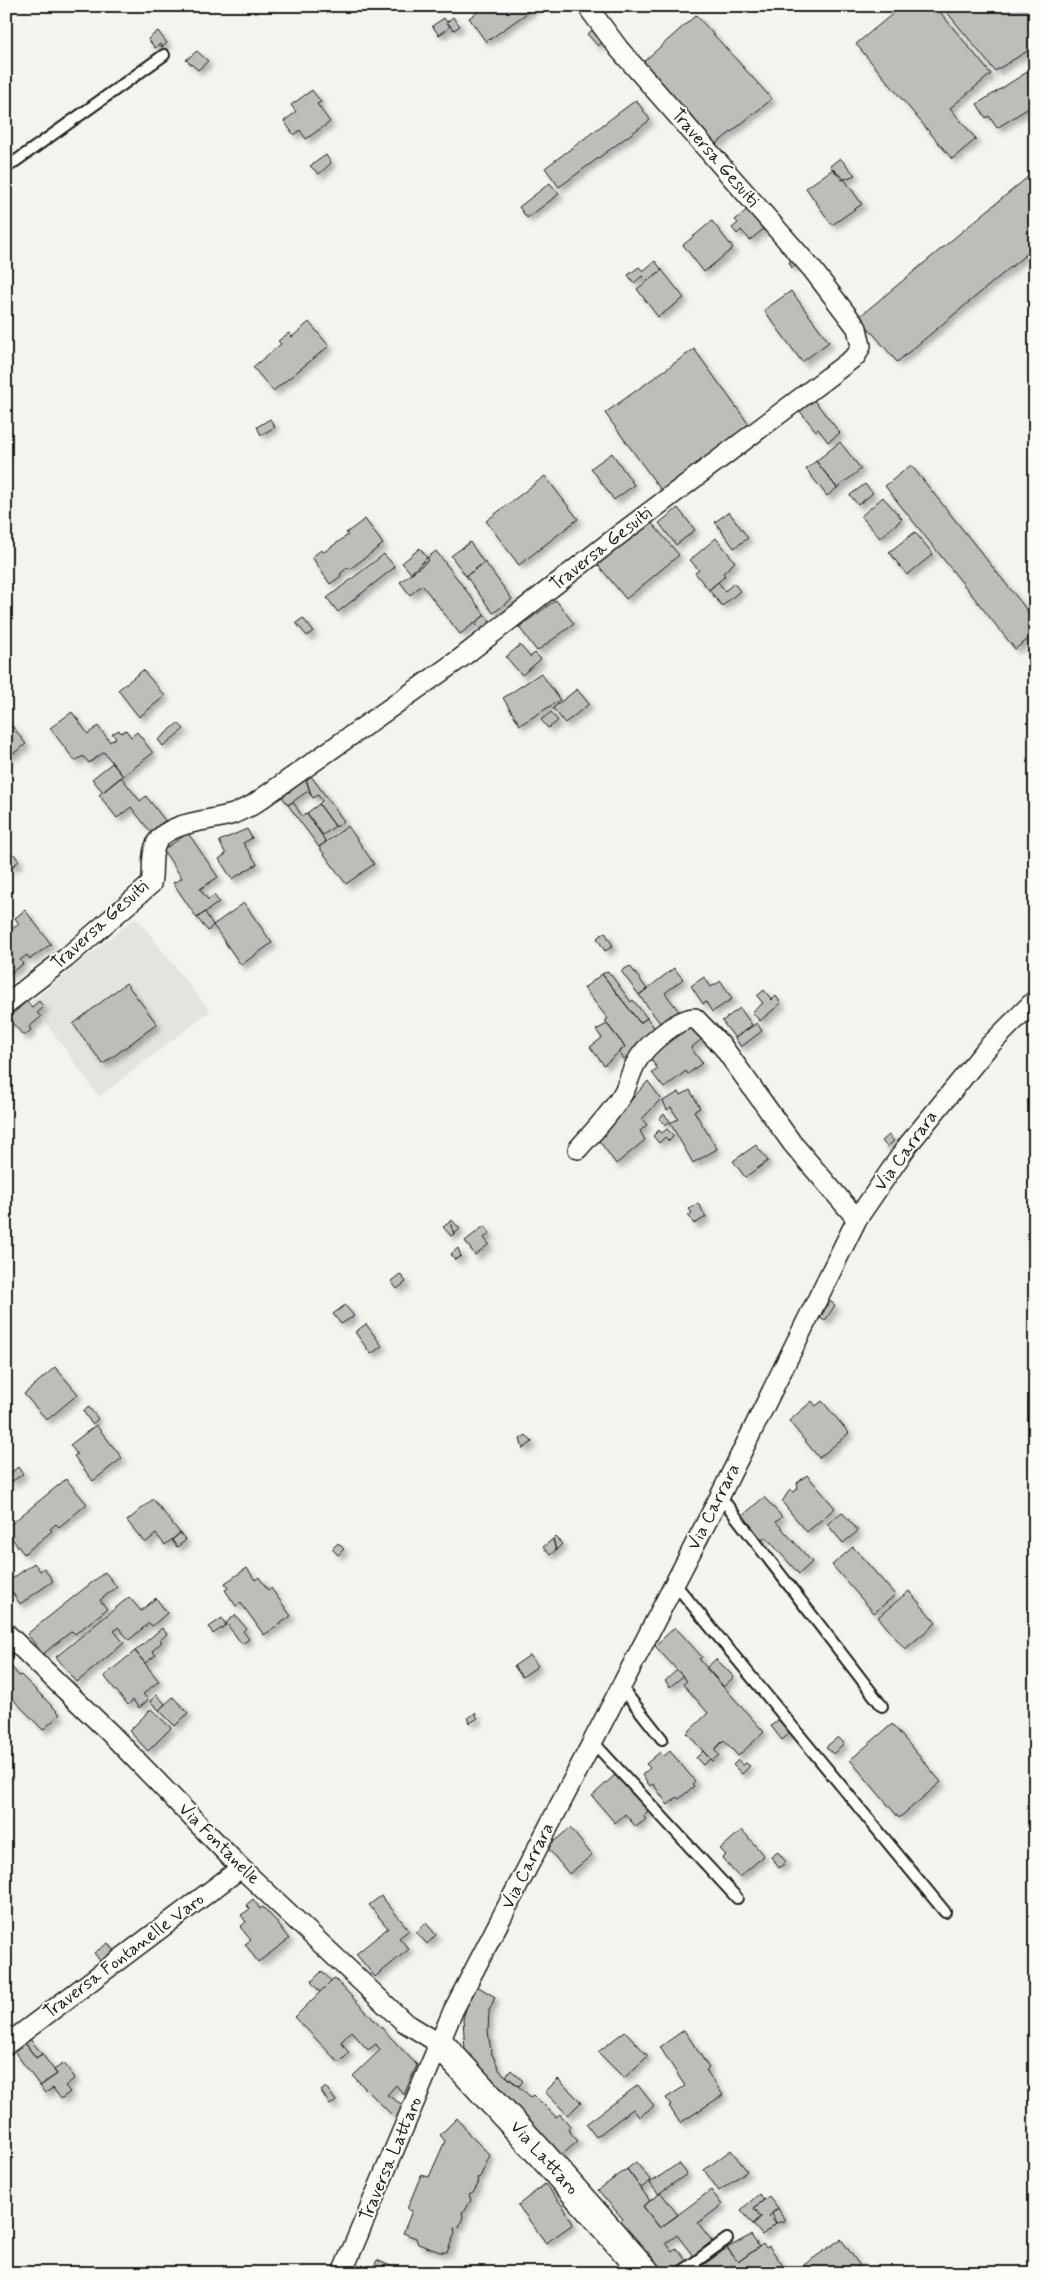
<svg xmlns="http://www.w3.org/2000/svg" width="1041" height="2279" font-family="Mynerve,sans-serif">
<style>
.built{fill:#e4e3de}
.building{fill:#bebdba;stroke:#1c1c1c;filter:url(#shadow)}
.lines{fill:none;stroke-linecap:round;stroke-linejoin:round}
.lane-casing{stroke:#1c1c1c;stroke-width:14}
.street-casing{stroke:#1c1c1c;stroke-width:22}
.secondary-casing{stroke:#1c1c1c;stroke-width:31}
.lane{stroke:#fdfcf7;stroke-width:10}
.street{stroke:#fdfcf7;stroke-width:19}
.secondary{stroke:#fdfcf7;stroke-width:28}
.labels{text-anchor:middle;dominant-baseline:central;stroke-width:4;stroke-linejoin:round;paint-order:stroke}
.street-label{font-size:18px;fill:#1c1c1c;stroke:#fdfcf7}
</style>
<defs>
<filter id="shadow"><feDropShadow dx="4.5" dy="4.5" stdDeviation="2.5" flood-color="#0004"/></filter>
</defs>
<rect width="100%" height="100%" fill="#f4f3ee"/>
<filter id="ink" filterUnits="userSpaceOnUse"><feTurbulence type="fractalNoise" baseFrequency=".02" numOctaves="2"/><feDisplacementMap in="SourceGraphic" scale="10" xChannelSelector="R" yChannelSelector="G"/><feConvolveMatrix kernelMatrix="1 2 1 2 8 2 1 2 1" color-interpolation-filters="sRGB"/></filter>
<g filter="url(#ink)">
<path class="built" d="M136,917L210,1011L99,1097L31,1002Z"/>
<path class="building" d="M486,6H537L486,42L469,18Z
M902,6H935L991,74L950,108L976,139L952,159L856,44Z
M942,6H1035V51L1032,48L995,71Z
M696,15L772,99L716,144L642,63Z
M453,17L460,26L454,30L447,22Z
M444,18L450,27L439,35L432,26Z
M597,27L606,39L598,46L587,34Z
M158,31L167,43L162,47L160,44L155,48L148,39Z
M197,51L208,61L198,70L186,60Z
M1035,67V104L997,128L989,116L986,118L977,104Z
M312,90L321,102L317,104L330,122L306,139L300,130L294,135L284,121L296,112L291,105Z
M636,100L650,120L559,187L545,168Z
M326,155L331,163L319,174L310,166Z
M840,158L855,175L842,180L830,166Z
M833,169L844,179L862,204L832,225L806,188Z
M1035,171V227L1029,231L1035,238V247L897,362L859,317Z
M550,183L559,194L527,218L519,207Z
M750,207L766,227L750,240L741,230L737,234L732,228L738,223L735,220Z
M712,221L733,248L704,272L683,245Z
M795,259L799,265L792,268L789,262Z
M655,261L662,270L646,282L642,276L634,283L628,275L639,267L643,271Z
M662,270L684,298L658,317L637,289Z
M791,291L829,342L802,362L764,310Z
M309,322L329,346L273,391L253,367L281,344L278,341L289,333L292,337Z
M694,349L750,426L661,490L605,413Z
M813,399L840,433L828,442L818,429L816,431L799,410Z
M270,419L275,427L261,435L257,427Z
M840,442L861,469L837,488L816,461Z
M612,453L634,485L614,500L591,468Z
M816,461L837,488L827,496L806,469Z
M911,465L1035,620V634L1015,649L885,486Z
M545,476L578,519L519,565L486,521Z
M865,484L873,493L858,505L850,495Z
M883,497L902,519L880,538L861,516Z
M678,508L695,530L676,545L659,523Z
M729,512L748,538L734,548L715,522Z
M365,519L383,544L350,569L348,567L340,574L341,576L330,584L312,557L321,550L324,552L348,535L346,533Z
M650,521L679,555L626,599L598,565Z
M915,532L933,554L907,575L889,552Z
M716,538L735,562L723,573L725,576L709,590L695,573L699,570L690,560Z
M470,542L484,563L466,576L451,556Z
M420,548L427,558L411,573L402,563Z
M436,551L485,615L460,634L422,585L410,595L400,582L429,560L427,558Z
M384,554L395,567L338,612L327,598Z
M485,562L512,599L493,613L466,576Z
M718,582L725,591L734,583L740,591L722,606L709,590Z
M556,600L574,624L537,651L519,627Z
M485,615L491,623L481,631L475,623Z
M303,618L313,631L307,636L296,623Z
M520,645L530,657L535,653L541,659L522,675L506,657Z
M143,670L165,696L139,717L118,690Z
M541,673L560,700L520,725L503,698Z
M577,689L589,704L565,723L553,708Z
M72,712L88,734L98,726L110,742L116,738L112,734L119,730L121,733L126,730L131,737L137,732L153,753L123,776L104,752L89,763L83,756L75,761L50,728Z
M551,712L558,721L548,728L541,720Z
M10,723L26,744L6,759V726Z
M178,723L184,729L163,746L158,740Z
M112,763L123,776L103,792L92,779Z
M311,776L344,821L336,827L319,804L322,801L318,795L313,798L311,795L306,779Z
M121,777L140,801L146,796L167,823L152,834L131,807L117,818L99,795Z
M306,779L311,795L308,791L288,805L282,797Z
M293,802L302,816L307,813L326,842L319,847L288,805Z
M319,804L335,826L323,835L307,813Z
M348,826L374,864L346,884L319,847Z
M247,829L252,838L243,843L257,864L232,879L219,859L226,854L219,841Z
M188,833L218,877L200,889L208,900L214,895L219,902L197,918L173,883L182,878L163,850Z
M14,854L19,861L10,868L6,859Z
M244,903L272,943L241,965L213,925Z
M25,910L51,944L30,959L27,955L20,960L23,964L6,976V933L19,924L15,918Z
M205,912L213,925L208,931L197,918Z
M605,932L613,946L605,951L597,938Z
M630,966L647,989L639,995L621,971Z
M674,968L683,979L665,993L681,1014L663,1027L639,995Z
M608,971L631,1002L633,1000L647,1018L640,1023L602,974Z
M602,974L640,1023L647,1018L658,1033L624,1059L619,1052L625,1047L605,1021L608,1019L584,988Z
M704,977L711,987L721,981L732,999L712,1012L706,1002L703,1004L691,986Z
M126,983L157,1024L103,1064L73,1024Z
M764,990L772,1000L776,996L781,1003L760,1021L752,1012L763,1003L757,996Z
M27,1001L32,1007L39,1001L44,1007L37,1013L41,1017L29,1027L31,1030L24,1036L8,1018Z
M740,1008L752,1025L735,1038L722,1021Z
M691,1023L703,1038L691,1048L702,1063L688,1074L686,1071L664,1088L652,1073L658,1069L649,1057Z
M757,1023L762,1031L741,1047L735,1038Z
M607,1024L625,1047L604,1065L590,1047L602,1038L596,1030Z
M648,1081L661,1099L642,1119L647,1125L640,1131L645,1140L616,1164L598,1139L605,1135L603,1132Z
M690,1090L700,1108L694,1111L717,1149L693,1163L670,1123L678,1119L671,1107L667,1110L663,1101L679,1092L681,1095Z
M664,1114L670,1121L665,1125L659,1119Z
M667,1129L674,1136L669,1141L665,1137L659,1143L653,1136L659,1130L662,1133Z
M889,1135L894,1141L887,1147L882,1141Z
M756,1145L768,1161L745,1177L733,1161Z
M698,1203L706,1217L694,1224L688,1215L692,1213L689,1209Z
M452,1220L460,1229L454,1234L450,1222Z
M450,1222L454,1234L451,1236L443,1227Z
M484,1226L490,1233L484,1238L489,1244L475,1255L465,1241Z
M458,1248L461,1256L455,1260L451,1254Z
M400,1274L406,1282L397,1289L391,1281Z
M830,1301L835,1305L825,1321L820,1318Z
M345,1305L354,1316L341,1324L333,1314Z
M366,1324L382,1346L371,1354L355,1332Z
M55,1367L78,1394L47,1420L24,1394Z
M812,1401L816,1406L822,1401L849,1433L819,1458L789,1421Z
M89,1407L98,1419L92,1424L83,1411Z
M96,1425L122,1458L93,1481L74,1456L77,1454L70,1445Z
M526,1435L532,1442L523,1449L520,1439Z
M18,1467L23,1474L11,1482L7,1476Z
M807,1475L835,1508L807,1532L782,1502L790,1489L794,1492L798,1488L797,1483Z
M66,1479L87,1504L59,1527L56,1524L50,1529L52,1531L24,1554L6,1531V1528Z
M764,1497L782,1517L776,1522L812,1562L799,1574L766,1537L762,1540L741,1517Z
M153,1499L180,1533L165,1545L156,1534L145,1543L127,1521Z
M842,1512L858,1531L843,1543L827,1524Z
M180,1533L186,1540L177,1547L172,1540Z
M555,1537L562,1544L556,1550L553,1539Z
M553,1539L556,1550L550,1555L543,1547Z
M338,1543L344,1549L338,1555L332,1549Z
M853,1547L895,1595L874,1613L832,1565Z
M34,1563L40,1571L44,1568L53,1581L20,1604L6,1583Z
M247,1568L255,1580L259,1577L268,1590L271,1588L291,1616L264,1635L241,1603L236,1606L225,1590L228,1588L225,1583Z
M105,1572L117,1587L100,1600L107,1609L75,1634L72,1631L43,1654L27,1634Z
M909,1591L936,1623L905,1649L878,1617Z
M129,1597L141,1611L156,1598L167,1613L152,1626L149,1623L129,1640L118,1627L114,1631L124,1643L77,1682L56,1657Z
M235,1615L246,1628L243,1631L249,1639L242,1644L226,1623Z
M222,1618L226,1625L213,1634L209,1627Z
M675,1627L702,1657L699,1659L764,1732L738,1756L724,1740L714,1750L719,1755L712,1761L687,1733L708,1713L683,1684L687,1681L655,1646Z
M162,1628L167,1634L160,1640L162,1642L152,1651L156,1655L145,1663L135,1651Z
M135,1651L159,1681L143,1694L148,1700L139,1708L133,1700L128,1705L104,1676Z
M530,1655L538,1666L522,1677L514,1666Z
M716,1659L734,1677L723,1687L706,1668Z
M11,1666L19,1676L21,1675L60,1714L43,1730L6,1692V1671Z
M677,1670L683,1676L670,1687L665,1681Z
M157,1695L165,1704L159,1710L150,1701Z
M173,1697L188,1713L175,1726L159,1710Z
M151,1709L171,1728L148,1751L129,1731Z
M475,1713L478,1718L470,1723L468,1718Z
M779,1719L790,1733L782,1740L771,1726Z
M892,1724L941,1782L899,1818L850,1760Z
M838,1737L844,1743L833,1754L826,1747Z
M670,1751L695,1781L692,1784L694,1786L679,1799L677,1797L668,1805L653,1784L650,1786L642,1775L650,1768L646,1764L660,1752L664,1756Z
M703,1751L710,1759L703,1765L696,1758Z
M738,1760L743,1765L746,1763L750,1766L742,1774L733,1765Z
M617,1773L649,1810L643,1816L646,1819L636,1827L625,1814L615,1823L592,1796Z
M570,1828L592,1855L569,1874L547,1847Z
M742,1830L764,1856L739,1877L722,1858L726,1855L720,1849Z
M778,1852L786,1862L779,1868L771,1857Z
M381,1896L409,1930L399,1938L409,1949L375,1977L356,1954L388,1928L369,1905Z
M253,1899L260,1909L263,1907L275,1920L289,1939L258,1962L245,1944L251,1940L240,1927L246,1922L241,1915L250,1909L246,1905Z
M426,1923L436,1935L427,1944L416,1932Z
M108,1943L117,1956L104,1966L94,1953Z
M322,1971L331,1981L320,1992L311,1982Z
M334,1978L417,2065L404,2095L396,2085L387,2095L406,2107L398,2121L353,2076L380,2050L376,2044L368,2050L351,2031L341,2042L349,2053L339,2063L295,2017Z
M477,1986L495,1997L489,2011L488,2031L491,2052L500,2071L531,2097L534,2095L556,2117L560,2114L570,2126L568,2130L578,2141L559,2157L466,2068L463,2019L469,1999Z
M684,2030L709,2068L706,2070L723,2095L680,2123L669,2106L671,2105L666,2098L685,2086L660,2047Z
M625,2031L648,2056L624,2078L598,2052Z
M30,2039L42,2054L36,2058L25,2043Z
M25,2043L36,2058L42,2054L57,2074L40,2086L14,2051Z
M64,2063L75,2078L65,2086L70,2092L61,2099L53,2088L45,2093L40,2086L57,2074L54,2070Z
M511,2070L523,2081L519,2086L506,2076Z
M558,2079L581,2102L568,2115L545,2092Z
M638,2085L654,2106L639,2117L633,2109L596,2137L586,2124Z
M326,2087L336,2101L330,2105L321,2091Z
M457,2118L469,2134L490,2155L480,2177L477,2178L478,2184L473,2193L469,2195L471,2200L466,2209L462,2212L463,2217L459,2227L454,2228L455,2233L447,2252H440L418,2244L416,2238L403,2233L412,2211L407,2209L421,2175L429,2177L445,2141L440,2135Z
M731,2150L747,2171L719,2191L704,2170Z
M636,2162L651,2181L641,2188L627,2169Z
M679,2163L687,2174L658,2194L650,2183Z
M627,2169L650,2201L643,2206L660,2228L711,2190L722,2205L698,2223L712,2241L693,2256L677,2235L666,2243L672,2251L676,2248L687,2262L673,2273H658L655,2268L658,2266L654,2261L642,2253L645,2251L642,2246L638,2249L618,2223L623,2219L598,2190Z
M545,2184L564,2208L573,2224L546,2243L518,2205Z
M661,2193L678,2215L660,2228L643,2206Z
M759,2194L764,2200L754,2208L761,2217L753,2224L741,2210Z
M769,2196L778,2208L769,2216L776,2223L762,2235L753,2224L761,2217L754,2208Z
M778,2208L785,2221L776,2223L772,2213Z
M751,2235L759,2247L738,2262L727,2248Z
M841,2239L860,2266L851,2273H737L738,2272L733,2265L722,2273H692L727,2248L738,2262L763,2244L766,2248L769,2246L786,2270L792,2267L795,2271Z
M377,2260L405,2273H371Z
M156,2265L162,2273L171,2266L176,2273H148Z
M442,2266L455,2273H439Z"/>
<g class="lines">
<g class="lane-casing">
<path id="lane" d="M6,168L164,55
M720,1496L882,1706
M675,1584L945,1912
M621,1687L662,1739
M593,1742L737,1898
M680,2273L727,2239"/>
</g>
<g class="street-casing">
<path id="street" d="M6,1004L66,958L151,884C154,871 150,854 157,842C169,821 213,821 233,814C239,812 245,808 251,806L461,658L615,538L856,356L861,346L857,328L812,269L619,49L587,6
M578,1149C593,1132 610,1115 622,1095C628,1086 630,1073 636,1063C644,1047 677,1018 695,1018L723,1047L792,1143L857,1219
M6,1633L111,1734L241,1868L404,2022L440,2044
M6,2045L241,1868
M342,2273L453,2011L720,1496L857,1219L908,1145L988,1047L1035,1000"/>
</g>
<g class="secondary-casing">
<path id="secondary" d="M440,2044L543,2156L646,2273"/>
</g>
<use href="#lane" class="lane"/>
<use href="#street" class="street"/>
<use href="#secondary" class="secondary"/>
</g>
</g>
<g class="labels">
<g class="street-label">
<text transform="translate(715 158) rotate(49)">Traversa Gesuiti</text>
<text transform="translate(601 549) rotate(-38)">Traversa Gesuiti</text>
<text transform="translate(100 925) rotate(-42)">Traversa Gesuiti</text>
<text transform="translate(906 1151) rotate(-54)">Via Carrara</text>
<text transform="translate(714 1507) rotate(-63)">Via Carrara</text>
<text transform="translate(219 1844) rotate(45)">Via Fontanelle</text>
<text transform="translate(528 1866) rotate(-63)">Via Carrara</text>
<text transform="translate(124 1956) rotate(-37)">Traversa Fontanelle Varo</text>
<text transform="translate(544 2158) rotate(48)">Via Lattaro</text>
<text transform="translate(391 2159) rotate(-67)">Traversa Lattaro</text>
</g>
</g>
<rect width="1041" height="2279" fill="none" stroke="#fdfcf7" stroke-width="25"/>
<rect x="12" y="12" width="1016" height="2254" fill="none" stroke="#1c1c1c" stroke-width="2" filter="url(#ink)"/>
</svg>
